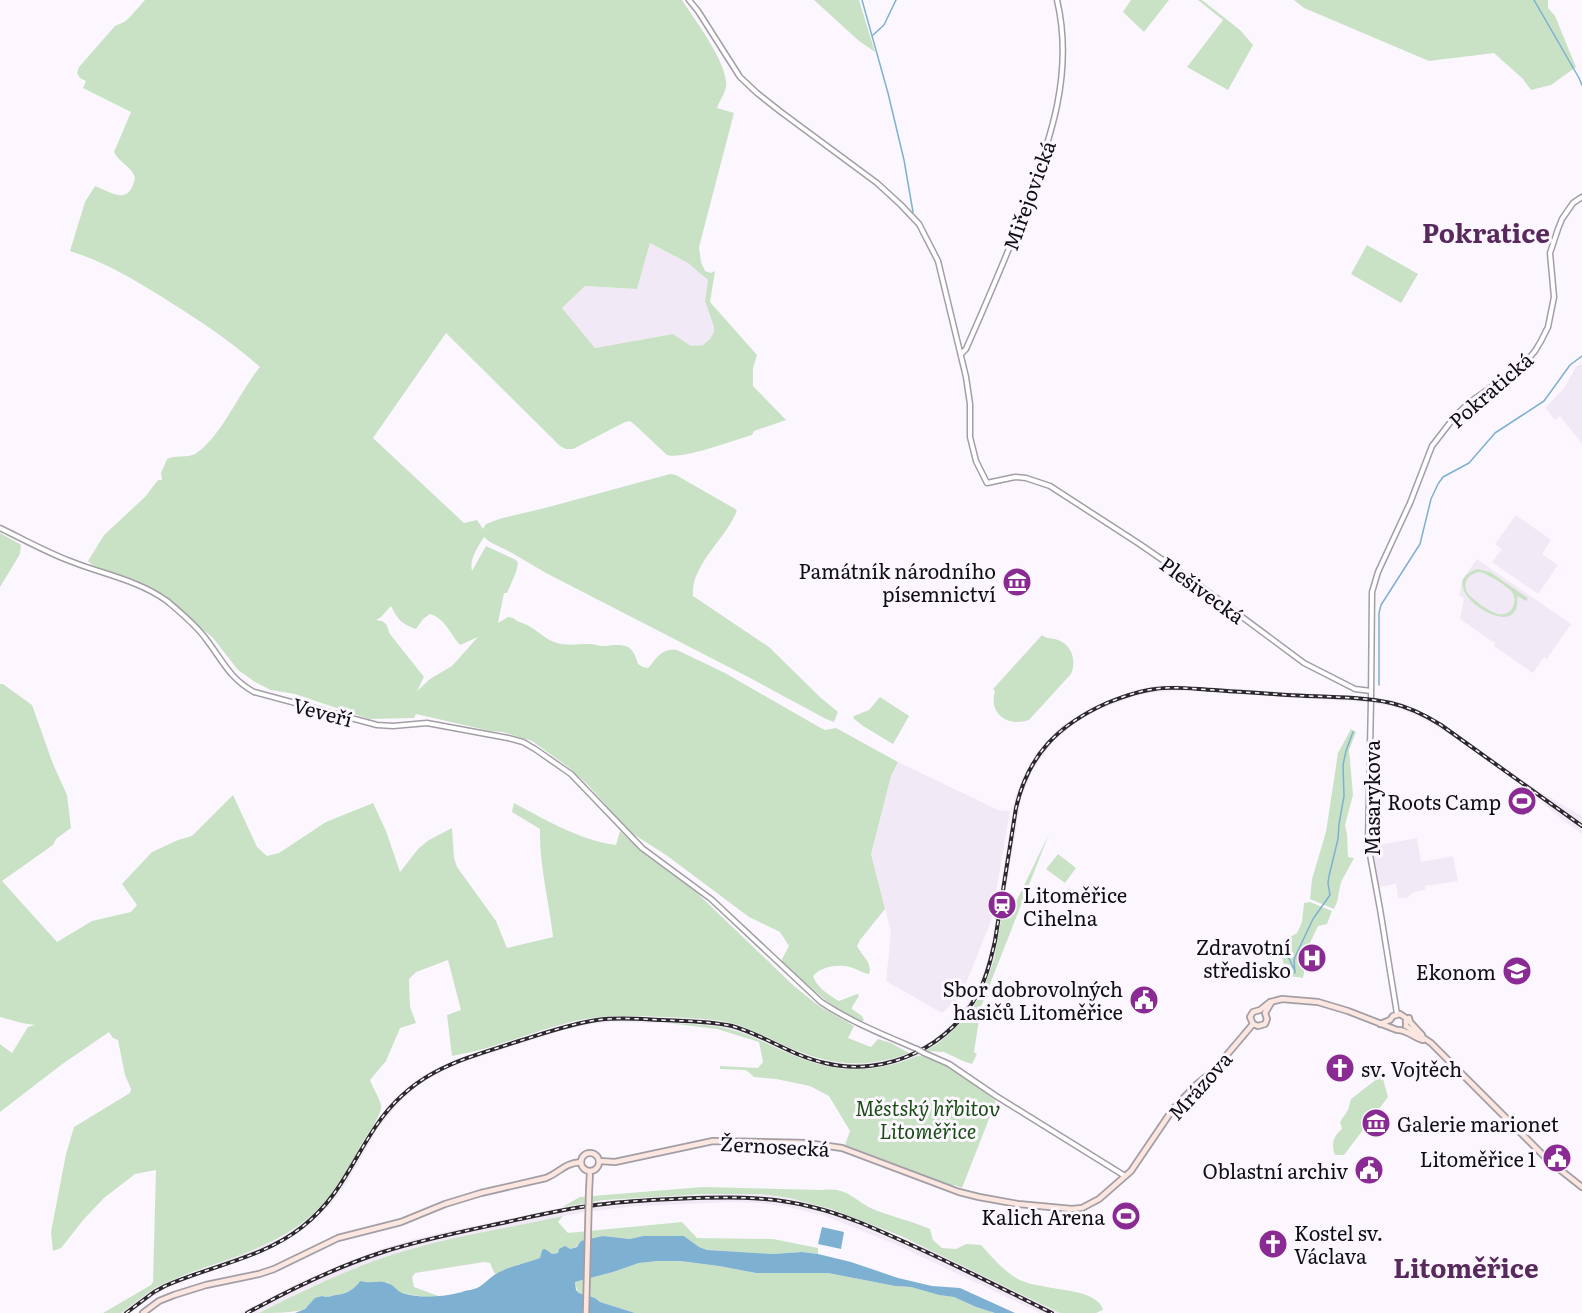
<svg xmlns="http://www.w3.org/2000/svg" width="1582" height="1313" font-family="Literata,serif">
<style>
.built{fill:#f2e9f6}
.green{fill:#c9e2c6;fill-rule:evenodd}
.water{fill:#7eb0d2}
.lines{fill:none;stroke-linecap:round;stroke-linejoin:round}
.stream{stroke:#7eb0d2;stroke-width:1.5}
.tertiary-casing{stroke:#a39ea5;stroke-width:7}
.secondary-casing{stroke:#a39ea5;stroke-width:8}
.tertiary{stroke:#fff;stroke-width:4}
.secondary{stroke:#fce7e0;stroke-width:4.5}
.rail-casing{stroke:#2b292c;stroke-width:4}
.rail{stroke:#fcf7fe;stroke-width:1.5;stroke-dasharray:4.5;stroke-linecap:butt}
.tertiary-bridge-casing{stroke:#a39ea5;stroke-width:7;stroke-linecap:butt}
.secondary-bridge-casing{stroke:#a39ea5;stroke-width:8;stroke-linecap:butt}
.tertiary-bridge{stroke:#fff;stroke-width:4}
.secondary-bridge{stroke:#fce7e0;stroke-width:4.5}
.labels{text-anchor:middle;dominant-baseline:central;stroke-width:6;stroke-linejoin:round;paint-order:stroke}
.street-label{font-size:20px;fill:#100e11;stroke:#fcf7fe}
.poi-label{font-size:20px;fill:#100e11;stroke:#fcf7fe;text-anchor:end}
.park-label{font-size:20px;font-style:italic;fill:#184c14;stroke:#fcf7fe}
.district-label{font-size:26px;font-weight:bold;fill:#58295c;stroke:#fcf7fe}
</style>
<rect width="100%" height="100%" fill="#fcf7fe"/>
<path class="built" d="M650,243L688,263L708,280L705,301L714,327V332L710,339L703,345L691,346L673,334L595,348L562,308L585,286L637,289Z
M1582,363V444L1560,416L1555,420L1545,407L1551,402L1564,388L1576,367Z
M1516,515L1551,540L1542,554L1558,565L1538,594L1492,562L1502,549L1495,544Z
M1477,559L1571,624L1547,659L1544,657L1533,673L1494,646L1495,642H1493L1460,619L1464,598L1459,595L1462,580Z
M1175,685L1367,697L1392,700L1405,704L1436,719L1537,790L1582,816V834L1558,816L1524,787L1451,735L1420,717L1403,710L1391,706L1366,702L1186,691L1156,692L1135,696L1094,712L1074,724L1053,742L1033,769L1021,799L997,942L994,960L987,982L977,1001L966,1017L952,1031L937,1044L917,1056L888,1066L870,1069L850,1070L820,1065L802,1059L752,1036L719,1027L699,1024L613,1022L591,1024L560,1031L460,1063L428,1079L412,1090L400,1102L378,1128L347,1182L333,1202L304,1229L271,1249L174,1285L156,1294L130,1313H121L153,1289L163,1284L257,1248L281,1238L301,1224L328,1198L342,1179L374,1124L395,1098L409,1086L425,1074L458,1058L558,1026L590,1018L612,1016L699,1018L720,1021L754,1031L804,1054L821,1060L851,1064L869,1063L886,1060L914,1051L934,1040L948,1027L961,1013L977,990L981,980L988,959L992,941L1015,797L1023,777L1036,753L1061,726L1092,707L1134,690L1155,686Z
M898,762L998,810L1010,811L991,921L961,996L942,1013L886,981L891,932L871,854L891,776Z
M1417,838L1421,862L1453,856L1458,881L1425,886V890L1414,892L1406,899L1405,897L1398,898L1396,884L1379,887L1372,848L1374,846Z
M730,1193L760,1194L790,1198L816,1204L853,1217L933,1251L1060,1313H1040L897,1245L828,1217L789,1207L759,1203L730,1202L638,1206L584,1212L452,1239L411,1249L353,1269L304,1290L259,1313H240L300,1282L342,1264L383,1248L430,1235L583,1203L637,1198Z"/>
<path class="green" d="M145,0H682C694,19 729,64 726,87C725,93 719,102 717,108L734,113L699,247L701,262L705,271L711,273L715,271L710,302L757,355L753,368V386L786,420L754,431L752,435C734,440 682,460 667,455L635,425L630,421L625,422L573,449H566L560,446L446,333L373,438L464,523L477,520L483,529L486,524L499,519L545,508L670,474L676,475L737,510C728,537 690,565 693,596L769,647L821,698L838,712L834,722L826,719L752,679L546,573L512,553L490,542L484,537C478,547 469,559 472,571L486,546L516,560L518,563L516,572L507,593H504L498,623L508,617L513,618C521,624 522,622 529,626C538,631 546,640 557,643C567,646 579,644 589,644C594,644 598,646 603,646C622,645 632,641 638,664L643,667L648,668C658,657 661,648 677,650L725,673L819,727L825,730L836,728L898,762L891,776L871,854L885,909L860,940L857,946C862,956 873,963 869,974C862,973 857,969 850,967C838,964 822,966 813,976C816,987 830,996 839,1001L857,994H858L859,996L852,1007V1009L862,1016L864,1020L863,1021H860L840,1012L783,965L782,959L789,946L780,932L749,917L666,855L630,832L588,785L567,766L532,741L503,732L490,731L416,714L414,718L369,719L295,694L271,690L255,682L238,670L213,638L160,593L152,588L92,565L88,561L104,535L145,497L158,480H162L161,473L167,459C176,455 186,458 195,454C220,439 240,391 260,367C233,343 203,323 173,304C140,283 108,263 70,251L85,202L95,186C113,193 129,206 135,178C132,166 119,163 114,152L131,112L83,88L86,81L80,78L77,73L79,67L115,26L124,22L129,18ZM650,243L688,263L708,280L705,301L714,327V332L710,339L703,345L691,346L673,334L595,348L562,308L585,286L637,289ZM391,606C398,620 402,624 416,629L423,619L430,614C446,619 450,634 460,645L478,637L452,666L430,679L417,691L424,677L390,634L386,624L382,621L376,620L381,617Z
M814,0H859L875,52L859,41Z
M1131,0H1169L1144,32L1123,12Z
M1198,0H1202L1240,30L1253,45L1228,90L1187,67L1223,20Z
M1294,0H1548V8L1555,16L1576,67L1551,85L1531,90L1523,79L1494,53L1429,61L1304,8Z
M1367,245L1418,274L1401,303L1351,274Z
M0,533L18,543L21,545L20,554L0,587Z
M1478,569L1490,572L1528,598L1526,601L1517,596C1524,650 1425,584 1478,569ZM1480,572C1488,574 1507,586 1512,592C1519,603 1510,617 1498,614C1491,613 1470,598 1467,592C1462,581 1470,573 1480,572Z
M1042,635C1047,639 1049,638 1055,639C1072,643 1077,661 1071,674L1029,720C1009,727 988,715 995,691L993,689Z
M0,684H3L32,705L53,764L67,795L71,828L56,839L53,845L2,881L57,942L92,921L131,912L137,905L122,884L152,852L178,840L192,836L233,795L257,847L267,856L279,853L326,822L373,803L386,831L400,872L419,848L429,840L452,828L454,858L457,867L496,921L507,948L553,937C549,901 539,865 540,829L512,812L514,803C546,820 579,840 616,845L620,831L647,856L695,891L794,986L819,1006L854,1026L848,1038L871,1047L878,1039L891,1043L909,1053C861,1071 825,1064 781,1044C764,1036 748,1027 730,1023C709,1018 688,1018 666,1017C635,1016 606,1014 575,1021C533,1031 494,1049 452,1056L447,1015L461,1010L448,960L416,972L409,979L410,1007L416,1023L400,1028L386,1061L370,1080C373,1088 379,1097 381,1105C383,1115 364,1138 359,1149C348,1169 337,1189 321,1206C279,1251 217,1259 163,1284L153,1289L121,1313H103L151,1285L153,1282L156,1170L135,1174L104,1198L84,1219L61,1248L53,1251L51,1232L66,1154L74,1127L130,1093L131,1089L125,1075L118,1040L113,1038L109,1032L61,1065L0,1112V1044L12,1053L28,1027L35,1025L22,1023L0,1017Z
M880,697L909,716L893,744L863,726L853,718L854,716L869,710Z
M1351,729L1356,732L1349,750L1353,795L1345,825L1347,834L1348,857L1354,858L1341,882L1337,902L1334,909L1310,899L1312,879L1326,832L1338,753Z
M1049,834L981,1007L974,1052L977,1054L972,1064L963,1061L944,1052L925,1051L937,1044L952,1031L972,1008L982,993L994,960L1001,920L1013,908Z
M1058,854L1076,868L1065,883L1046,869Z
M1310,902L1332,911L1327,924L1318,926L1309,945L1303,978L1290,976L1284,966L1280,947L1287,939L1297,933L1302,922L1304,903Z
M668,1023C690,1024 712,1024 732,1030C749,1034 764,1042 779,1049C829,1072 865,1077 917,1056C939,1056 978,1087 996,1101L962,1188L955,1185L952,1186L845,1145L850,1131L829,1096L810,1086L776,1079L754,1077L746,1070L720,1069V1066L758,1068L763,1062L759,1042L717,1029Z
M1382,1075L1388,1097L1344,1155H1335C1331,1145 1333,1136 1342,1129L1340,1122L1348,1110L1351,1099Z
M703,1187L822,1190C850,1187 853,1201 875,1210C893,1217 912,1221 930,1229L933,1240L942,1248L956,1249L966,1244L981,1245C991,1256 1003,1270 1016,1278C1035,1290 1084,1287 1098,1302C1101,1304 1102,1307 1103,1310L1096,1313H1060L901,1236L831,1209L790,1198L760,1194H705L604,1200L562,1207L580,1197Z
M563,1216L558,1222L568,1233L682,1222L697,1238L773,1239L818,1248V1254L802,1252L773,1254L707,1250L699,1247L684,1236H643L630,1239L603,1236L570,1249H559L558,1253L552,1254L542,1250L540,1258L523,1264H519L495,1274L490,1263L484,1262L415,1273L412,1277L414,1287L441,1297H425L401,1293L387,1282L368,1284L360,1281C354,1290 346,1294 336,1295C330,1296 328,1298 321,1296C313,1299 310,1307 302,1310C289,1313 273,1313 259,1313C308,1288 358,1264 411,1249C461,1235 513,1227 563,1216Z
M658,1261H680L719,1266L756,1273H828L895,1286L911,1287L939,1295L954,1297L976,1307L995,1313H635L600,1302L595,1298L579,1293L577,1290L575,1282L613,1272L639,1263Z"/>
<path class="water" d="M822,1227L844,1232L841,1249L818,1244Z
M603,1236L630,1239L643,1236H684L699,1247L707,1250L773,1254L802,1252L818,1254L851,1262L898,1278L932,1286L960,1288L1015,1313H995L976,1307L954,1297L939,1295L911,1287L895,1286L828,1273H756L719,1266L680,1261H658L639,1263L613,1272L575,1282L576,1290L579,1293L595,1298L600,1302L635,1313H295L305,1309L315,1298L322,1296C328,1298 330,1296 336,1295C346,1294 354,1290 360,1281C371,1284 379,1280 387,1283C393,1284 397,1291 402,1293C422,1299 442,1297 462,1292C467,1290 474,1290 479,1287C487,1282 493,1274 502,1271C514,1265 527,1263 540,1258L542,1250L545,1249L552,1254L558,1253L559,1249L565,1246L570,1249L577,1247L581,1241Z"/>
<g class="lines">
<path class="stream" d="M862,0L888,93L904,160L913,212
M1534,0L1579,78L1582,85
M872,36L884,25L896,0
M1379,685V613L1381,605L1420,544L1431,499L1438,484L1443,477L1469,463L1495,433L1544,401L1570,365L1582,356
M1283,946L1294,969
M1295,973L1294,960L1296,955L1313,919L1330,895L1328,883L1329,876L1338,839L1339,824L1344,796L1343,765L1346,751L1353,732"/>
<g class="tertiary-casing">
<path id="tertiary" d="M689,0L698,11L740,77L757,93L781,112L877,183L901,205L919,224L938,261L966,377L970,404V437L976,461L987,483L1015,477L1026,478L1050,486L1138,543L1199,585L1304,663L1355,689L1371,691
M962,353L966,349C987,301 1008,254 1026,205C1051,138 1074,72 1057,0
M0,528C23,539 46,552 70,561C102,574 138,580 167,601C180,612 196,625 206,639C223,661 229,678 254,692L377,725L393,726L427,723L508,738L523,742L535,749L571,774L642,848L711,899L821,1002C851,1022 884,1035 917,1049
M1397,1014L1380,909L1368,844L1371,700L1372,592L1378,572L1410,503L1432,446L1456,415L1470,402L1525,363L1535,351L1541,341L1548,327L1554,297L1550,253L1558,229L1562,219L1573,203L1582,197
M924,1053L949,1064L996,1096L1125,1176"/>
</g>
<g class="secondary-casing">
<path id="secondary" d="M1409,1018L1410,1022L1422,1035
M1253,1024L1250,1017L1253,1012L1260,1010L1270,1002L1282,999L1318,1002L1348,1011L1397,1030C1406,1029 1414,1038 1423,1040
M1253,1024L1258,1026L1265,1024L1267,1019L1265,1013L1271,1003
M1380,1024L1390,1020L1393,1016L1400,1014L1406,1018V1026
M1406,1026L1431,1043L1549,1161L1582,1187
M581 1162a9 9 0 1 1 18 0a9 9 0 1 1-18 0Z
M599,1161L615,1162L713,1141L807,1143L842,1148L959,1192L979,1197L1018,1204L1072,1209L1082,1208L1099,1199L1131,1171L1173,1109L1197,1084L1214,1070L1253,1024
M589,1192L590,1171
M143,1313L159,1301L174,1295L206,1285L259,1274L274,1269L338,1238L401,1222L445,1204L481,1193L546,1178C561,1172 562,1164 581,1162"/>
</g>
<use href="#tertiary" class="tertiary"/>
<use href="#secondary" class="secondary"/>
<g class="rail-casing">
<path id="rail" d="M126,1313L154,1292L165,1286C210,1266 263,1258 302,1227C339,1198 351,1163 376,1126C413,1071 460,1060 519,1041C545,1033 570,1024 597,1020C618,1017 640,1019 662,1020C685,1021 709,1021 732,1026C764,1035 792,1056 825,1063C886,1078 953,1046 980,989C988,974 991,958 995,941L1016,808C1028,755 1058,725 1107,703C1122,697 1138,691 1155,689C1174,686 1194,689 1214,690C1238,692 1262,693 1287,695C1320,697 1359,696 1391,703C1409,707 1425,715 1441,725L1582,826
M247,1313C291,1289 336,1267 383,1252C424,1239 465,1231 507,1222C539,1215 572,1207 605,1204C627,1201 650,1200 673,1199C720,1197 766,1195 812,1207C846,1215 878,1230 909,1244C958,1266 1005,1290 1052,1313"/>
</g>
<use href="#rail" class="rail"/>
<g class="tertiary-bridge-casing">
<path id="tertiary-bridge" d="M917,1049L924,1053"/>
</g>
<g class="secondary-bridge-casing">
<path id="secondary-bridge" d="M586,1313L589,1192"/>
</g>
<use href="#tertiary-bridge" class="tertiary-bridge"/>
<use href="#secondary-bridge" class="secondary-bridge"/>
</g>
<defs>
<g id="museum-disc" transform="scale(1.5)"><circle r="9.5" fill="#8a2a93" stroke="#fcf7fe"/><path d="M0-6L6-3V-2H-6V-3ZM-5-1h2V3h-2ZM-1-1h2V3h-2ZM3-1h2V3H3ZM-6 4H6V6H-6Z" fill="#fff"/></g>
<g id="stadium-disc" transform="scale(1.5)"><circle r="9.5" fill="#8a2a93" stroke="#fcf7fe"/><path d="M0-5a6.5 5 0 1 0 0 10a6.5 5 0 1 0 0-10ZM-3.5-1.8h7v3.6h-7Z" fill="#fff"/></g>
<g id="station-disc" transform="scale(1.5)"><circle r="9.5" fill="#8a2a93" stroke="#fcf7fe"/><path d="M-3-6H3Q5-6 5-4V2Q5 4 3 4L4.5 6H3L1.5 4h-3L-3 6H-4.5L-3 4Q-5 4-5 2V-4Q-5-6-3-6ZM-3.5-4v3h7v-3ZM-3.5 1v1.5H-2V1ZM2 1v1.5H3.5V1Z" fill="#fff"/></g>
<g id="hospital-disc" transform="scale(1.5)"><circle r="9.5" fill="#8a2a93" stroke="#fcf7fe"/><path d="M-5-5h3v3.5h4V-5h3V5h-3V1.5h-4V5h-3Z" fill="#fff"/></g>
<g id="university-disc" transform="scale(1.5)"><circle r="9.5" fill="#8a2a93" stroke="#fcf7fe"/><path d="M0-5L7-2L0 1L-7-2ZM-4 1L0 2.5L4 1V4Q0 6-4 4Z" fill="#fff"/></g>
<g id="civic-disc" transform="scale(1.5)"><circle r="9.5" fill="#8a2a93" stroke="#fcf7fe"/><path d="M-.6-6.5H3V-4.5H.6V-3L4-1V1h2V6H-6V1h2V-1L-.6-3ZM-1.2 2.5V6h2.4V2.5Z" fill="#fff"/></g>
<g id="church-disc" transform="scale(1.5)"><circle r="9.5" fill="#8a2a93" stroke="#fcf7fe"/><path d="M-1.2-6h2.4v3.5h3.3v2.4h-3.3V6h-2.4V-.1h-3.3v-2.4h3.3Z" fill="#fff"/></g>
</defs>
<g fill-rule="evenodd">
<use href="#museum-disc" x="1017" y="582"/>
<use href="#stadium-disc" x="1522" y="801"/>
<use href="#station-disc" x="1002" y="905"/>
<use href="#hospital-disc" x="1312" y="958"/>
<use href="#university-disc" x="1517" y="971"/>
<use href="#civic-disc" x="1144" y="1000"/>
<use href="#church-disc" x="1340" y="1068"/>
<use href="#museum-disc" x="1376" y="1123"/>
<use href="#civic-disc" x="1557" y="1158"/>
<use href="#civic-disc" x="1369" y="1170"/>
<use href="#stadium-disc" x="1126" y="1216"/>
<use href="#church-disc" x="1273" y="1244"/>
</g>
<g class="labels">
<g class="street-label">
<text transform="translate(1028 195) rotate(-70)">Miřejovická</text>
<text transform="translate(1490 389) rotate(-41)">Pokratická</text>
<text transform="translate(1203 589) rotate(36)">Plešivecká</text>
<text transform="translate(323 711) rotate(15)">Veveří</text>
<text transform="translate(1371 798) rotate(-90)">Masarykova</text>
<text transform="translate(1199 1085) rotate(-48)">Mrázova</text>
<text transform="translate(775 1145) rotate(3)">Žernosecká</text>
</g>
<g class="poi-label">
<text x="996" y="570">Památník národního<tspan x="996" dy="23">písemnictví</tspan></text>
<text x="1501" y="801">Roots Camp</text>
<text x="1023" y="894" text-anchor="start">Litoměřice<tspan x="1023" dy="23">Cihelna</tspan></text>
<text x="1291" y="946">Zdravotní<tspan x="1291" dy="23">středisko</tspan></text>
<text x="1496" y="971">Ekonom</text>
<text x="1123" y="988">Sbor dobrovolných<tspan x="1123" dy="23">hasičů Litoměřice</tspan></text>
<text x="1361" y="1068" text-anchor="start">sv. Vojtěch</text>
<text x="1397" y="1123" text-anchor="start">Galerie marionet</text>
<text x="1536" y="1158">Litoměřice 1</text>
<text x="1348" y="1170">Oblastní archiv</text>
<text x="1105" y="1216">Kalich Arena</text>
<text x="1294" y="1232" text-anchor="start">Kostel sv.<tspan x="1294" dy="23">Václava</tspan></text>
</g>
<g class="park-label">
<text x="928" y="1107">Městský hřbitov<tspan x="928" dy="23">Litoměřice</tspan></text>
</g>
<g class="district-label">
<text x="1486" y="231">Pokratice</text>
<text x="1466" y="1266">Litoměřice</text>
</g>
</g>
</svg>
